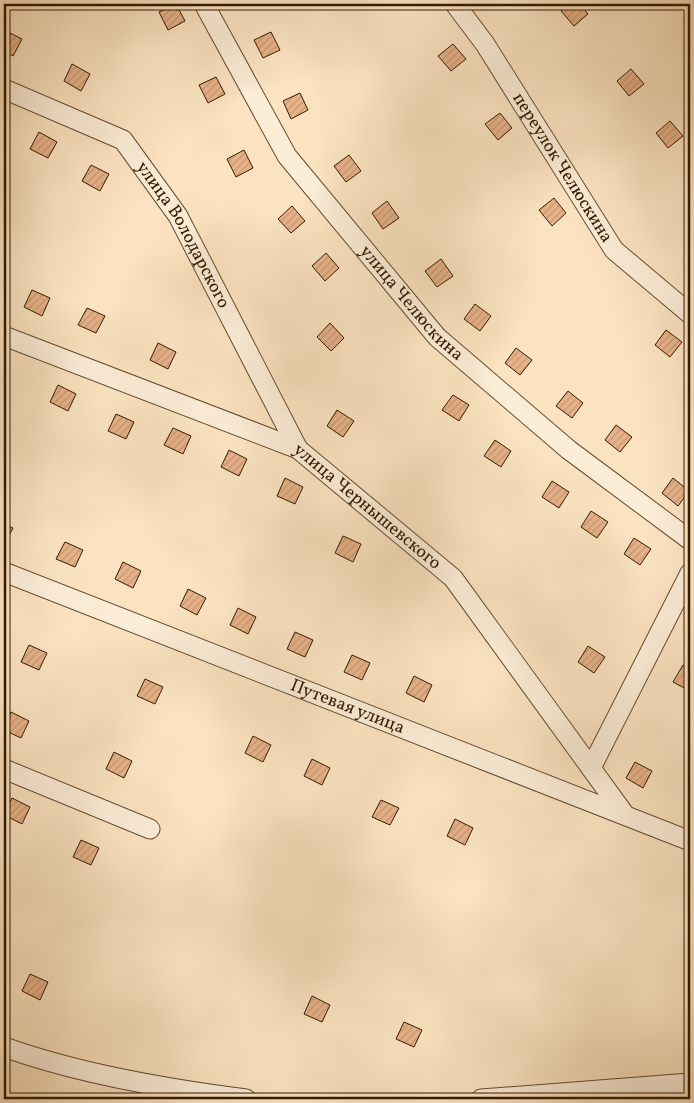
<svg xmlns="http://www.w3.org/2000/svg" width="694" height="1103" font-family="Vollkorn,serif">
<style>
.building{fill:url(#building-hatch);stroke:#331a00}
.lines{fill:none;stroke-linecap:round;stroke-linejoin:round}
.street-casing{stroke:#654c30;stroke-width:21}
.street{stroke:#fcedd7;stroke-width:19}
.labels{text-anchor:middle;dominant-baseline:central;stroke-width:4.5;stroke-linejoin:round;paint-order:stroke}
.street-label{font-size:18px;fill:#331a00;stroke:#fcedd7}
</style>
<defs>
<pattern id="building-hatch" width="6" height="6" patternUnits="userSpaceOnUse" patternTransform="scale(1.25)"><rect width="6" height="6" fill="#e7b289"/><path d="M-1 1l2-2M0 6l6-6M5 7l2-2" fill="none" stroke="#c79874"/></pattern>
</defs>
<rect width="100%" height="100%" fill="#fbe3c1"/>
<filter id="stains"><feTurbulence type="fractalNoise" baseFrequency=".004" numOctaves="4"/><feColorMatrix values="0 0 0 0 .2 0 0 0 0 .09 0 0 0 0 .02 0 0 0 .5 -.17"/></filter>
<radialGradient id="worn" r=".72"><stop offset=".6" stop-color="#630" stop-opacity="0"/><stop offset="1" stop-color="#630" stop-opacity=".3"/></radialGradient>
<path class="building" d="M176,4L185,21L168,30L159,12Z
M570,4H580L588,14L574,26L561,11Z
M4,30L22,39L13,56L4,51Z
M271,32L280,50L263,58L254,40Z
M453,44L466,59L451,71L438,56Z
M72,64L90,74L81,91L64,81Z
M631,69L644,84L629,96L617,81Z
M216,77L225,94L208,103L199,85Z
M300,93L308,110L291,119L283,101Z
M500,113L512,128L498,140L485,124Z
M670,121L683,136L668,148L656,133Z
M39,132L57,142L48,158L30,149Z
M244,150L253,168L236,177L227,159Z
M349,155L361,171L346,182L334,166Z
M91,165L109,174L100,191L82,181Z
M554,198L566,213L552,226L539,210Z
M387,201L399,218L383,229L372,213Z
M292,206L305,221L291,233L278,219Z
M326,253L339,268L325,281L312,266Z
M441,259L453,276L437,287L425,271Z
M32,290L50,298L42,316L24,307Z
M475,304L491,316L480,331L464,319Z
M87,308L105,316L96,333L78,325Z
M330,323L344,338L331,351L317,337Z
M666,330L682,342L670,357L655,345Z
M158,343L176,352L168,369L150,360Z
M516,348L532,360L520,375L505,363Z
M58,385L76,394L68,411L50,402Z
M568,391L583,403L572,418L556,406Z
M453,395L469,405L459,421L442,410Z
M337,410L354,421L343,437L327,426Z
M116,414L134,422L126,439L108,431Z
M616,425L632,437L620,452L605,440Z
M173,428L191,436L183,454L164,445Z
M495,440L511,451L501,467L484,456Z
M229,450L247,459L239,476L221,467Z
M285,478L303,487L295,504L277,496Z
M673,478L689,491L678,506L662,493Z
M552,481L569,492L559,508L542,497Z
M591,511L608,522L597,538L581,527Z
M4,524L13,528L4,545Z
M343,536L361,544L353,562L335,553Z
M634,538L651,549L640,565L624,554Z
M65,542L83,550L75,567L56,559Z
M123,562L141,571L133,588L115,579Z
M188,589L206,598L197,615L180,606Z
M238,608L256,617L248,634L230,625Z
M295,632L313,640L305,657L287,649Z
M29,645L47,653L39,670L21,662Z
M588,646L605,657L594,673L578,662Z
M352,655L370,663L362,680L344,672Z
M683,665L690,670V691L673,682Z
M414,676L432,685L424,702L406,693Z
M145,679L163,687L155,704L137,696Z
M11,712L29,721L21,738L4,730Z
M253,736L271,745L263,762L245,753Z
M114,752L132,761L124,778L106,769Z
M312,759L330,768L322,785L304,776Z
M635,762L652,771L643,788L626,778Z
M12,798L30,807L22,824L4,815Z
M381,800L399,808L390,825L372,817Z
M455,819L473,828L465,845L447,836Z
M81,840L99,848L91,865L73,857Z
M30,974L48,982L40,1000L22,991Z
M312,996L330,1005L322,1022L304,1014Z
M404,1022L422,1030L414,1047L396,1039Z"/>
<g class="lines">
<g class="street-casing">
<g id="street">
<path id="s1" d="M204,4L287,156L437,337L569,450L690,540"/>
<path id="s2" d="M455,4L485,44L614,250L690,314"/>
<path id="s3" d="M4,89L123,140L178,216L298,449"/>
<path id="s4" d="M4,336L298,449L453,578L625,815"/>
<path id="s5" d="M4,572L690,841"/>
<path d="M591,768L690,573"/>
<path d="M4,769L150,829"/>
<path d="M4,1047C79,1074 167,1089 246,1099"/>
<path d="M481,1099L690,1083"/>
</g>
</g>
<use href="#street" class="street"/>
</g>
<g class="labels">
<g class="street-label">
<text stroke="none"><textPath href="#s2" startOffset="196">переулок Челюскина</textPath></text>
<text stroke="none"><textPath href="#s3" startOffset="242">улица Володарского</textPath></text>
<text stroke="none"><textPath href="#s1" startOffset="366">улица Челюскина</textPath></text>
<text stroke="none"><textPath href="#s4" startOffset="405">улица Чернышевского</textPath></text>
<text stroke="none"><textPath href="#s5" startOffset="369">Путевая улица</textPath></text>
</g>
</g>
<rect width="694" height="1103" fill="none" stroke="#fbe3c1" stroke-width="20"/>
<rect x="5" y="5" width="684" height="1093" fill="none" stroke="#331a00" stroke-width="2.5"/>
<rect x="10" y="10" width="674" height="1083" fill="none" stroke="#331a00"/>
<rect width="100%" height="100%" filter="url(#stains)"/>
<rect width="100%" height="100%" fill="url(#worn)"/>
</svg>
